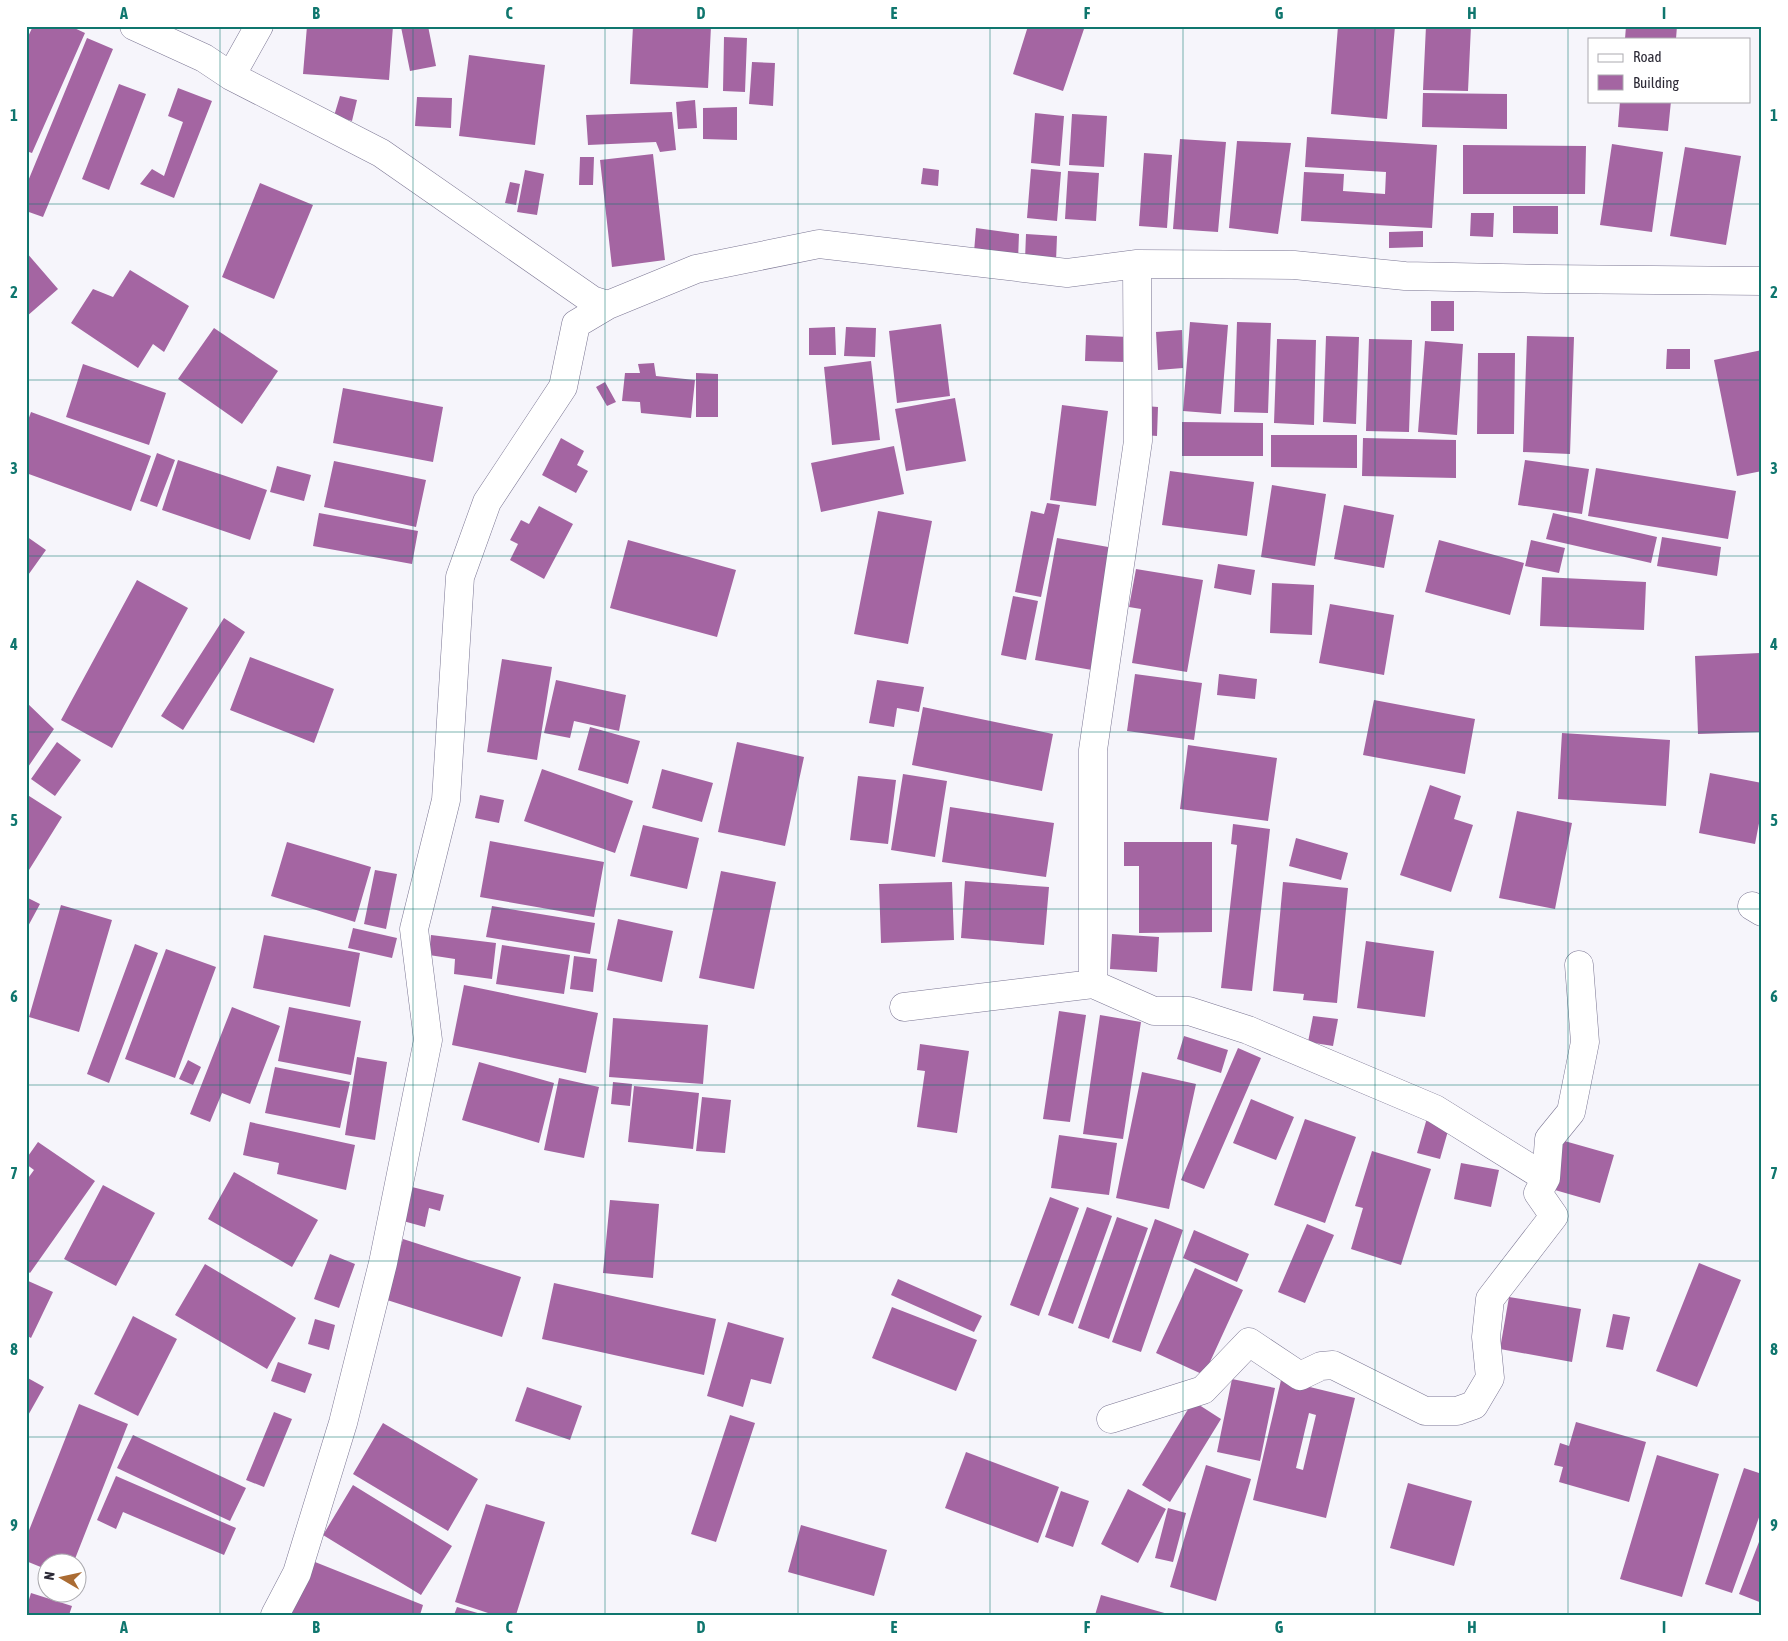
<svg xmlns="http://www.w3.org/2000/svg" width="1788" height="1641" font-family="'Asap Condensed',sans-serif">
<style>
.building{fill:#a465a2;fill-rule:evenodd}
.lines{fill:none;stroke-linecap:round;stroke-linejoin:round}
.minor-casing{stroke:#7b7693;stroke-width:29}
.minor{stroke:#fff;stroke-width:28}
.grid{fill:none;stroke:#0f766e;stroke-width:1;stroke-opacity:0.55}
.neatline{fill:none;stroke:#0f766e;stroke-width:2}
.grid-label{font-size:16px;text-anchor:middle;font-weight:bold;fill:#0f766e}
</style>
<rect width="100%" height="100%" fill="#f6f5fb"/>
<path class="building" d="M33,26H70L85,33L32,153L26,151V41Z
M307,26H393L389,80L303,74Z
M428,26L436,66L410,71L401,27Z
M633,26H711L708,88L630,84Z
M1028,26H1085L1063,91L1013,74Z
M1338,26H1395L1387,119L1331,114Z
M1426,26H1471L1468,91L1423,90Z
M1626,26H1677L1676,39H1625Z
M724,37L747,38L745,92L723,91Z
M87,38L113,49L43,217L26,211V186Z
M469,55L545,65L535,145L459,136Z
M752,62L775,63L773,106L749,104Z
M119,84L146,94L109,190L82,179Z
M178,88L212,101L174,198L140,184L152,169L164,176L183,122L168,116Z
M1423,93L1507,94V129L1422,127Z
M340,96L357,100L352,121L334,116Z
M417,97L452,98L451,128L415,126Z
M695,100L697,128L678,129L676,102Z
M1620,101H1671L1668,131L1618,127Z
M737,107V140L703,139V108Z
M672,112L676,150L660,152L656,142L588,145L586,115Z
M1035,113L1064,116L1060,166L1031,163Z
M1072,114L1107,116L1104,167L1069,165Z
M1307,137L1437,145L1432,228L1301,221L1304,172L1344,174L1343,191L1385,194L1386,172L1305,167Z
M1180,139L1226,142L1218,232L1173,229Z
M1237,141L1291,143L1278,234L1229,228Z
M1612,144L1663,152L1652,232L1600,225Z
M1463,145L1586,146L1585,194H1463Z
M1685,147L1741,156L1726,245L1670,236Z
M1144,153L1172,155L1167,228L1139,226Z
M653,154L665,260L612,267L600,160Z
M580,157H594L593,185H579Z
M923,168L939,170L938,186L921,184Z
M1031,169L1061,172L1057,221L1027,218Z
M525,170L544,174L537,215L517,212Z
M1068,171L1099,173L1096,221L1065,219Z
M510,182L520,184L516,205L505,203Z
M260,183L313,205L274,299L222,277Z
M1513,206H1558V234L1513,233Z
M1471,213H1494L1493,237L1470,236Z
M976,228L1019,234L1018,261L974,252Z
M1423,231V247L1389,248V232Z
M1026,234L1057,236L1056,262L1025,260Z
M26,252L58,289L26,317Z
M130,270L189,306L164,352L153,344L138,368L71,323L93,289L113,297Z
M1431,301H1454V331H1431Z
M1190,322L1228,325L1221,414L1183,411Z
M1237,322L1271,323L1268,413L1234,412Z
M941,324L950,396L897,403L889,331Z
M835,327L836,355H809V328Z
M846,327L876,328L875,357L844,356Z
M214,328L278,371L242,424L178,379Z
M1182,330L1183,368L1158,370L1156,332Z
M1086,335L1128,337L1127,362L1085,361Z
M1326,336L1359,337L1356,424L1323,422Z
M1527,336L1574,337L1570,454L1523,452Z
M1277,339L1316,340L1314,425L1274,423Z
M1369,339L1412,340L1409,432L1366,431Z
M1425,341L1463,344L1457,435L1418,432Z
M1667,349H1690V369H1666Z
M1762,350V471L1737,476L1714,360Z
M1478,353H1515L1514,434H1477Z
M871,361L880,440L832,445L824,367Z
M654,363L656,376L695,380L691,418L641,413L640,402L622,401L625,373H640L638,364Z
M83,364L166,393L149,445L66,417Z
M696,373L718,374V417H696Z
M605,382L616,402L607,406L596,387Z
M343,388L443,407L433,462L333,443Z
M955,398L966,461L906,471L895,409Z
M1062,405L1108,411L1096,506L1050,500Z
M1145,406L1158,407L1157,436L1144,435Z
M31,412L151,456L131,511L26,473V426Z
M1182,422L1263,423V456H1182Z
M1271,435H1357V468L1271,467Z
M561,438L584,451L577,465L588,471L576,493L542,475Z
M1363,438L1456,440V478L1362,476Z
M894,446L904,494L821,512L811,463Z
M157,453L175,460L157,507L140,501Z
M178,460L267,490L250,540L162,510Z
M1525,460L1589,469L1582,514L1518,505Z
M334,461L426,480L416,527L324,507Z
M277,466L311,475L304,501L270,492Z
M1596,468L1736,491L1728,539L1588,516Z
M1170,471L1254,482L1247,536L1162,525Z
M1272,485L1326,494L1315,566L1261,557Z
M1047,503L1060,505L1041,597L1015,592L1031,511L1044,514Z
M1344,505L1394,515L1384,568L1334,559Z
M539,506L573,524L544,579L510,560L518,544L510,540L521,520L529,524Z
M878,511L932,521L908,644L854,634Z
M319,513L418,531L412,564L313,546Z
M1553,513L1657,537L1651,563L1546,539Z
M26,536L46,550L26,578Z
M1662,537L1721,547L1717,576L1657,566Z
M1057,538L1114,548L1092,670L1035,660Z
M628,540L736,570L717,637L610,608Z
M1439,540L1524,563L1510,615L1425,592Z
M1531,540L1565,548L1559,573L1525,566Z
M1218,564L1255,570L1251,595L1214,588Z
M1136,569L1203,580L1187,672L1132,663L1141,609L1129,607Z
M1542,577L1646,582L1644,630L1540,626Z
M137,580L188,608L112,748L61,720Z
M1272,583L1314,585L1312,635L1270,633Z
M1013,596L1038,601L1026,660L1001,655Z
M1330,604L1394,615L1384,675L1319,663Z
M224,618L245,632L183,730L161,716Z
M1760,653L1762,732L1698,734L1695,656Z
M250,657L334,689L314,743L230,710Z
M502,659L552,667L537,760L487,752Z
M1135,674L1202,683L1194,740L1127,731Z
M1219,674L1257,679L1255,699L1217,695Z
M556,680L626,695L619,731L574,721L570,738L544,733Z
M877,680L924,687L919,712L897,708L894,727L869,723Z
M1374,700L1475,719L1465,774L1363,755Z
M26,702L54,729L26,770Z
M923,707L1053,734L1042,791L912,765Z
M590,727L640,741L628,784L578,770Z
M1562,733L1670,740L1666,806L1558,799Z
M57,742L81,760L55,796L31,779Z
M737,742L804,757L785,846L718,832Z
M1188,745L1277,758L1268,821L1180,809Z
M542,769L633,801L615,853L524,821Z
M662,769L713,783L702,822L652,808Z
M1710,773L1762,783V808L1755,844L1699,833Z
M903,774L947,781L935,857L891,850Z
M858,776L896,780L888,844L850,840Z
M1430,785L1461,796L1454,819L1473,825L1451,892L1400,875Z
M26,794L62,817L29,870L26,869Z
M480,795L504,800L499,823L475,818Z
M950,807L1054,823L1046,877L942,862Z
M1517,811L1572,823L1555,909L1499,898Z
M1233,824L1270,829L1252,991L1221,988L1237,845L1231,844Z
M643,825L699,838L687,889L630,876Z
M1296,838L1348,853L1341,880L1289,866Z
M490,841L604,862L594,917L480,897Z
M287,842L371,867L355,922L271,896Z
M1124,842H1212V932L1139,933V866H1124Z
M375,870L397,874L386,929L364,924Z
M721,871L776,882L754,989L699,978Z
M965,881L1049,887L1044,945L961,938Z
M952,882L954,940L881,943L879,884Z
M1283,882L1348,888L1337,1003L1303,1000L1304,994L1273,991Z
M26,897L40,904L26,930Z
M61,905L112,920L79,1032L29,1017Z
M492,906L595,923L590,954L486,937Z
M618,919L673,931L662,982L607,970Z
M353,928L397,938L392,958L348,948Z
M1112,934L1159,937L1157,972L1110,969Z
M264,935L360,953L350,1007L253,988Z
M431,935L496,943L492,979L454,974L455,959L429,955Z
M1366,941L1434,951L1425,1017L1357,1008Z
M135,944L158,953L109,1083L87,1074Z
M502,945L570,955L564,994L496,984Z
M166,949L216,967L175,1078L125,1059Z
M574,956L597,959L593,992L570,989Z
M464,985L598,1013L586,1073L452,1045Z
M232,1007L280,1026L250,1104L222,1093L210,1122L190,1114Z
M289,1007L361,1021L351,1075L278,1061Z
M1059,1011L1086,1015L1070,1122L1043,1119Z
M1100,1015L1141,1022L1123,1139L1083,1134Z
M1313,1016L1338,1019L1333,1046L1308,1042Z
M613,1018L708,1025L703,1084L609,1077Z
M1184,1036L1228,1050L1221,1073L1177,1059Z
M920,1044L969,1051L957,1133L917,1127L925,1071L917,1070Z
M1238,1048L1261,1058L1204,1189L1181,1180Z
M357,1057L387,1062L375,1140L345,1135Z
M188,1060L201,1067L193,1085L179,1079Z
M479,1062L554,1083L539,1143L462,1120Z
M275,1067L350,1082L340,1128L265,1113Z
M1142,1072L1196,1084L1169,1209L1116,1198Z
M559,1078L599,1087L584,1158L544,1150Z
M613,1082L632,1084L630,1106L611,1104Z
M634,1086L699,1093L693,1149L628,1142Z
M702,1097L731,1100L725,1153L696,1151Z
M1251,1099L1294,1117L1276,1160L1233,1143Z
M1427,1118L1450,1124L1440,1159L1417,1153Z
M1305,1119L1356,1137L1325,1223L1274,1205Z
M250,1122L355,1145L346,1190L277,1174L279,1163L243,1155Z
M1059,1135L1117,1143L1109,1195L1051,1188Z
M1561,1140L1614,1155L1600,1203L1548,1188Z
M38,1142L95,1181L30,1273L26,1270V1181L34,1170L26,1164V1159Z
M1372,1151L1431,1169L1401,1265L1351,1249L1363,1208L1355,1206Z
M1461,1163L1499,1170L1491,1207L1454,1199Z
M234,1172L318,1220L292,1267L208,1219Z
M103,1185L155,1213L116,1286L64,1259Z
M412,1187L444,1195L440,1211L429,1208L425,1227L403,1221Z
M1050,1197L1079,1208L1039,1316L1010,1305Z
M610,1200L659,1204L653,1278L603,1273Z
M1087,1207L1112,1216L1073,1324L1048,1315Z
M1117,1217L1148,1228L1109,1339L1078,1328Z
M1155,1219L1183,1230L1141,1352L1112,1342Z
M1307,1224L1334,1235L1305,1303L1278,1292Z
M1194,1230L1249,1254L1237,1282L1183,1258Z
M403,1239L521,1277L502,1337L384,1299Z
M330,1254L355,1264L339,1308L314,1299Z
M1699,1263L1741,1280L1697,1387L1656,1371Z
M205,1264L296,1318L267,1369L175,1315Z
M1195,1268L1243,1290L1204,1375L1156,1353Z
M898,1279L982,1316L974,1332L891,1295Z
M26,1280L53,1292L31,1338L26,1335Z
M554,1283L716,1319L704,1375L542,1339Z
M1509,1297L1581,1309L1572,1362L1500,1349Z
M892,1307L977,1340L956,1391L872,1358Z
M1613,1314L1630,1317L1623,1350L1606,1347Z
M133,1316L177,1339L138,1416L94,1394Z
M315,1319L335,1325L329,1350L308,1344Z
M728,1322L784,1338L771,1384L751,1379L743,1407L707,1396Z
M278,1362L312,1374L305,1393L271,1381Z
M26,1377L44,1387L26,1419Z
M1232,1379L1275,1388L1260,1461L1217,1452Z
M1281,1380L1355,1398L1326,1518L1253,1500ZM1309,1413L1316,1415L1303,1470L1296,1468Z
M527,1387L582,1406L570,1440L515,1421Z
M1193,1401L1221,1419L1170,1502L1142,1485Z
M79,1404L128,1424L73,1564H48V1570L26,1561V1538Z
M274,1412L292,1419L264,1487L246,1480Z
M730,1415L755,1423L716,1542L691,1534Z
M1576,1422L1646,1442L1629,1502L1559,1482L1563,1467L1554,1465L1560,1443L1569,1446Z
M383,1423L478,1479L448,1531L353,1474Z
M133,1435L246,1488L230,1521L117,1468Z
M966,1452L1059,1487L1038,1543L945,1508Z
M1657,1455L1719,1474L1682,1597L1620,1579Z
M1206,1465L1251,1479L1216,1601L1170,1587Z
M1744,1468L1762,1474V1509L1732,1593L1705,1584Z
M116,1476L236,1528L224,1555L123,1512L116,1529L97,1520Z
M1408,1483L1472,1501L1454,1566L1390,1548Z
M353,1485L452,1546L421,1595L323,1535Z
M1128,1489L1166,1509L1138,1563L1101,1544Z
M1061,1491L1089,1501L1073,1547L1045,1537Z
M486,1504L545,1522L516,1615H494L455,1602Z
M1168,1508L1186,1513L1173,1562L1155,1558Z
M801,1525L887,1550L874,1596L788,1572Z
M1762,1534V1603L1739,1594Z
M310,1560L423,1605L420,1615H288Z
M31,1593L72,1606L69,1615H26V1609Z
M1101,1595L1168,1614V1615H1095Z
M457,1607L481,1614V1615H454Z"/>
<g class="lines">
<g class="minor-casing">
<path id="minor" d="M134,26L204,58L231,76L381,153L592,300L608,305
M231,76L259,26
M1752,906L1762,912
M1093,984V750L1138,441L1137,264
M904,1007L1093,984L1154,1011H1189L1248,1030L1435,1109L1546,1178
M1111,1419L1203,1390L1249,1342L1300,1376L1321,1366L1333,1365L1425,1411H1457L1474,1405L1490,1378L1486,1337L1490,1299L1554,1216L1538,1193L1546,1178L1549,1139L1571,1112L1585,1042L1579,965
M275,1615L297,1573L343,1423L383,1263L428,1040L414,929L446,800L460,577L487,502L563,387L576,324L608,305L696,269L819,244L1067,273L1137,264L1294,265L1405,276L1545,279L1762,281"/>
</g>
<use href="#minor" class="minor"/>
</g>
<path class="grid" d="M220,26V1615M413,26V1615M605,26V1615M798,26V1615M990,26V1615M1183,26V1615M1375,26V1615M1568,26V1615M26,204H1762M26,380H1762M26,556H1762M26,732H1762M26,909H1762M26,1085H1762M26,1261H1762M26,1437H1762"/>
<rect width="1788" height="1641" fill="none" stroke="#ffffff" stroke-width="55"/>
<rect x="1588" y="38" width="162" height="65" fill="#ffffff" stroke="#abaaaf"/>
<rect x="1598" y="54" width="25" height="8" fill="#ffffff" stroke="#abaaaf"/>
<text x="1633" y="62" font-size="15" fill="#2c2a36">Road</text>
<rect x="1598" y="75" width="25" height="15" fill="#a465a2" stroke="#abaaaf"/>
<text x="1633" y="88" font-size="15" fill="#2c2a36">Building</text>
<g transform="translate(62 1578) rotate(279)"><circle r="24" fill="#ffffff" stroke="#abaaaf"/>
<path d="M0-4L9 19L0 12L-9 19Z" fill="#ab6c33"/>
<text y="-8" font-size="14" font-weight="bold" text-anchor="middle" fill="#2c2a36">N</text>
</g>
<rect x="28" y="28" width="1732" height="1586" class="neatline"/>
<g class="grid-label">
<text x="124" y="19">A</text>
<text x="316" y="19">B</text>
<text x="509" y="19">C</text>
<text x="701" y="19">D</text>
<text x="894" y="19">E</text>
<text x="1087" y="19">F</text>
<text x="1279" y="19">G</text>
<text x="1472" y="19">H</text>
<text x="1664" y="19">I</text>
<text x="14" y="121">1</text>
<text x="1774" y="121">1</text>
<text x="14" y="298">2</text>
<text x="1774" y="298">2</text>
<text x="14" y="474">3</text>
<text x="1774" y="474">3</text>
<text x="14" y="650">4</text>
<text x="1774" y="650">4</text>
<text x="14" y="826">5</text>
<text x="1774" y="826">5</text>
<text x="14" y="1002">6</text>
<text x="1774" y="1002">6</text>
<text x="14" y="1179">7</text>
<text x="1774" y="1179">7</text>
<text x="14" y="1355">8</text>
<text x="1774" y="1355">8</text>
<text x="14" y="1531">9</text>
<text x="1774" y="1531">9</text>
<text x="124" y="1633">A</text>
<text x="316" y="1633">B</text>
<text x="509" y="1633">C</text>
<text x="701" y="1633">D</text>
<text x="894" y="1633">E</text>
<text x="1087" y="1633">F</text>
<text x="1279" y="1633">G</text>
<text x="1472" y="1633">H</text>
<text x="1664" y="1633">I</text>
</g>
</svg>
